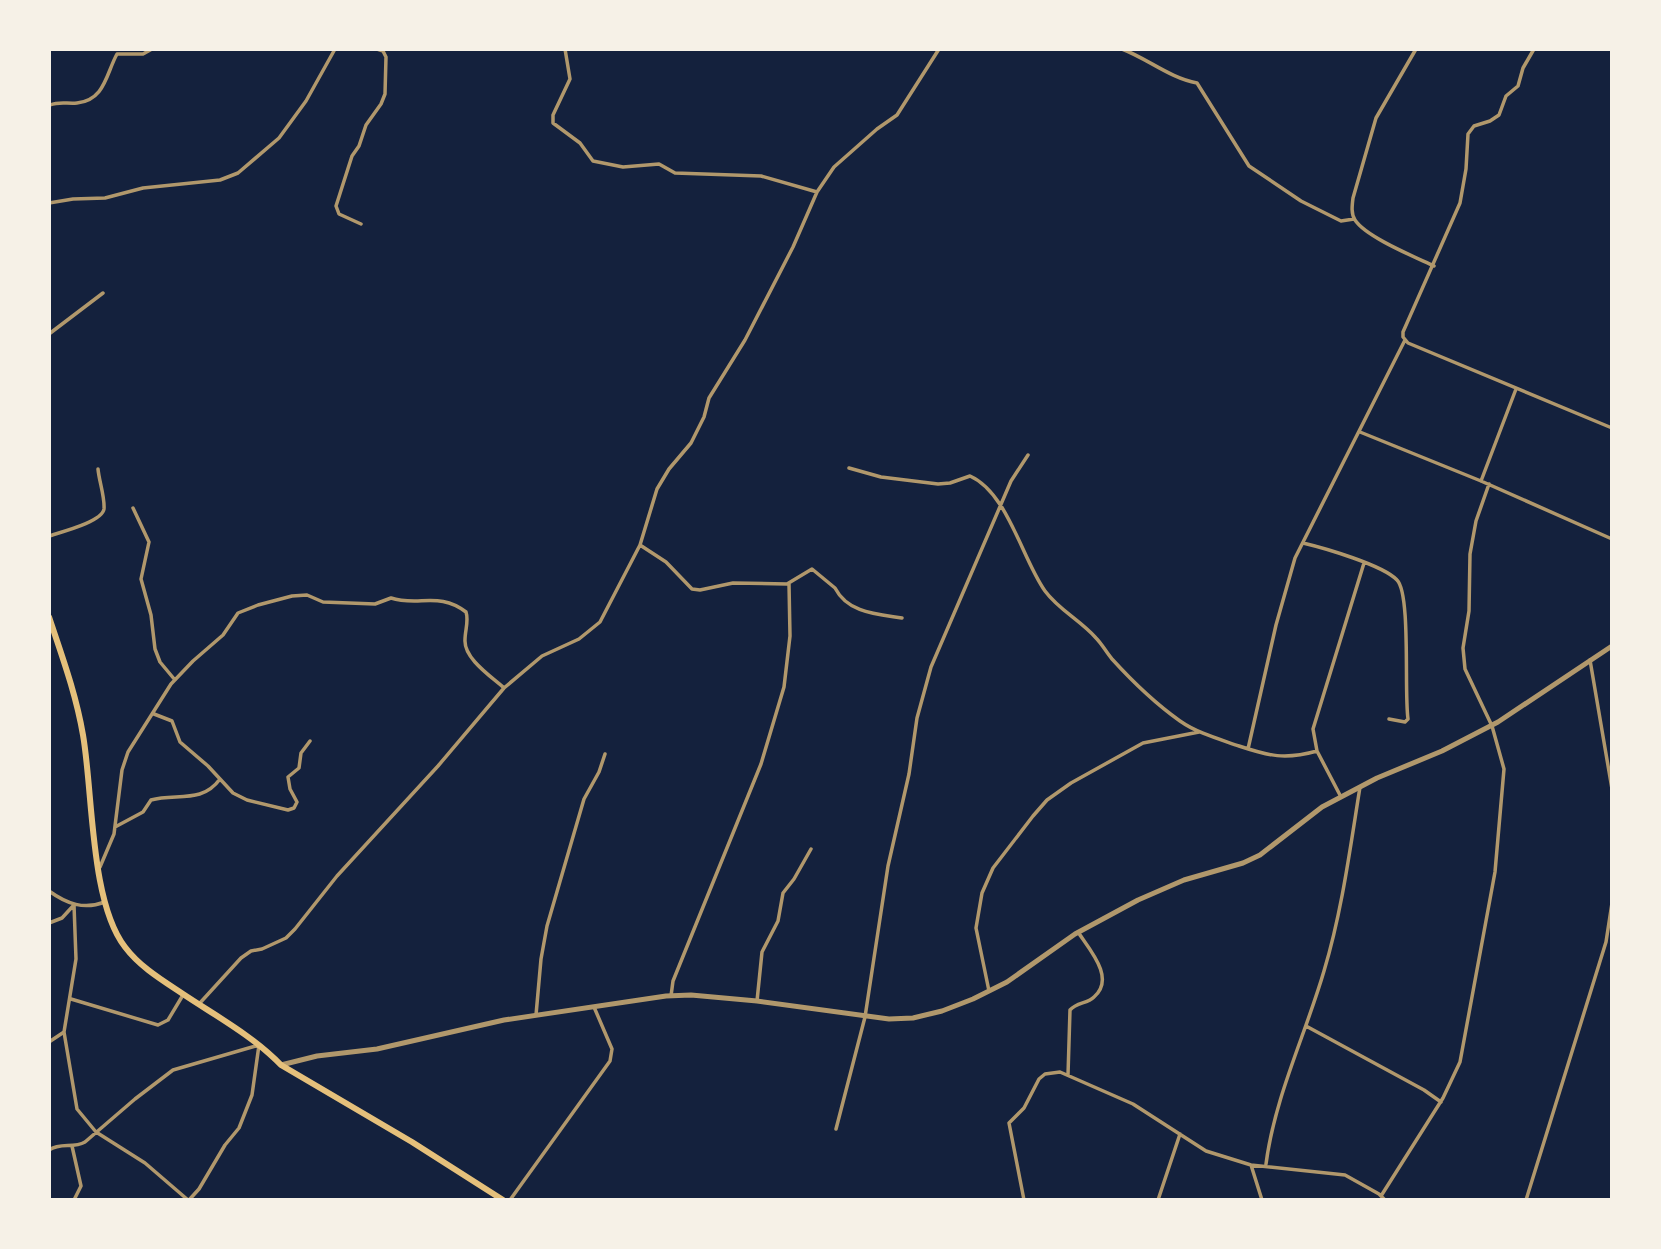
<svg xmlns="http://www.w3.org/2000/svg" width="1661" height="1249" font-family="'Asap Condensed',sans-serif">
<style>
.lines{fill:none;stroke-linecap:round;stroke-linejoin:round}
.minor{stroke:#b1986c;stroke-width:3.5}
.tertiary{stroke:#b1986c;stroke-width:5}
.primary{stroke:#e5c07b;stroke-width:6}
</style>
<rect width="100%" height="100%" fill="#14213d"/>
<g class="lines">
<path class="minor" d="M565,49L570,79L553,115V123L580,143L593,161L623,167L659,164L675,173L761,176L817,192
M1122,49C1148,59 1170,78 1197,83L1249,166L1301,201L1341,221L1354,219
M1416,49L1376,118L1353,198C1352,206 1351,214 1355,220C1366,237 1415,257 1434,266
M1534,49L1523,68L1518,86L1506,96L1499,115L1490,121L1474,126L1468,134L1466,169L1460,203L1403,332V337L1408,343L1612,428
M50,105C60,101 67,104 77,103C105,100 106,74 117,54H143L152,49
M49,203L73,199L105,198L143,188L220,180L238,173L279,138L306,101L335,49
M361,224L339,214L336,206L352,156L359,146L366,125L381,104L385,94L386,57L383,51L377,49
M49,334L103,293
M1360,432L1481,481L1612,539
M849,468L881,477L938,484L950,483L970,476C1008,493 1022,559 1045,591C1059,610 1080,620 1096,638C1102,644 1106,652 1112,659C1132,681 1156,704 1180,721C1197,733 1219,739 1239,746C1269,756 1285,760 1317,751
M1481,481L1516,389
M133,508L149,542L141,579L151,615L155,649L160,662L175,680
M49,536C61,532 102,522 104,509C105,497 99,481 98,469
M1303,543C1324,548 1383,565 1397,580C1411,594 1404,693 1408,719L1405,722L1389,719
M640,545L666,562L692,589L700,590L733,583L787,584L812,569L835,588C848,613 876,614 902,618
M1590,660L1612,789
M154,714L172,721L180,742L208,766L233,793L247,800L288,810L294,808L297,802L290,789L288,777L299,768L301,753L310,741
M1248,749L1276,625L1295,558L1405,340
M1341,797L1317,751L1313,729L1364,563
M115,827L143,812L151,800C176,793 202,804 220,779
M100,867L114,834L122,770L128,752L171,684L193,661L223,635L238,613L258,605L292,596L307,595L323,602L375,604L391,598C418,607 439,591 466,612C469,621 465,630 465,640C464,659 492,677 504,688
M49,891C67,904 84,910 105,902
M74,905L76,959L64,1032L77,1109L96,1132L145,1163L188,1200
M49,923L62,918L73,906
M989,991L976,928L982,893L993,868L1033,816L1047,800L1071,783L1143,743L1199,732
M671,996L673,981L761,764L784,687L790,636L789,584
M71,999L158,1025L168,1020L183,995
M757,1001L762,952L778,921L783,893L794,879L811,849
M199,1004L241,958L251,951L262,949L286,938L295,929L337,876L438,766L504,688L542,656L579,639L600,622L640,545L657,489L669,469L691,443L704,417L709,398L745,340L793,247L817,192L834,167L877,129L897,115L939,49
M536,1015L541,959L547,926L584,799L599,772L605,754
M1306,1026L1424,1090L1441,1102
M49,1042L64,1032
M1068,1075L1070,1010C1077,1002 1087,1004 1094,997C1116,978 1089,949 1078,932
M836,1129L865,1017L888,866L909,774L917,718L931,667L1011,481L1028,455
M72,1146L81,1186L74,1200
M49,1150C61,1142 73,1149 85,1142L135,1099L173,1070L259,1045L252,1095L239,1128L225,1145L199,1189L189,1200
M1266,1164C1275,1096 1305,1036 1324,971C1342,911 1350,849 1360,787
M1251,1165L1262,1200
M1381,1196L1443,1098L1460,1062L1495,872L1504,769L1492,726L1465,669L1463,648L1469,611L1470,554L1476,521L1489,484
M510,1200L610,1061L612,1049L594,1007
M1024,1200L1009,1123L1024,1108L1039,1079L1045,1074L1060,1072L1133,1104L1206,1151L1251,1165L1345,1175L1379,1194L1385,1200
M1158,1200L1180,1134
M1526,1200L1606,942L1612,903"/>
<path class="tertiary" d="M281,1065L317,1056L377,1049L504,1020L666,996L691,995L757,1001L889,1019L913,1018L942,1011L973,999L1007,982L1075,934L1138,900L1184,880L1243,863L1260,855L1322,807L1377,778L1442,751L1498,722L1612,646"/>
<path class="primary" d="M49,617C62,656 76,694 83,735C93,792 90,902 125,947C140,967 162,980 183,994C216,1016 253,1036 281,1065L412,1142L503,1200"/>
</g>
<rect width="1661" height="1249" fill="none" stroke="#f6f1e7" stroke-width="102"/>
</svg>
